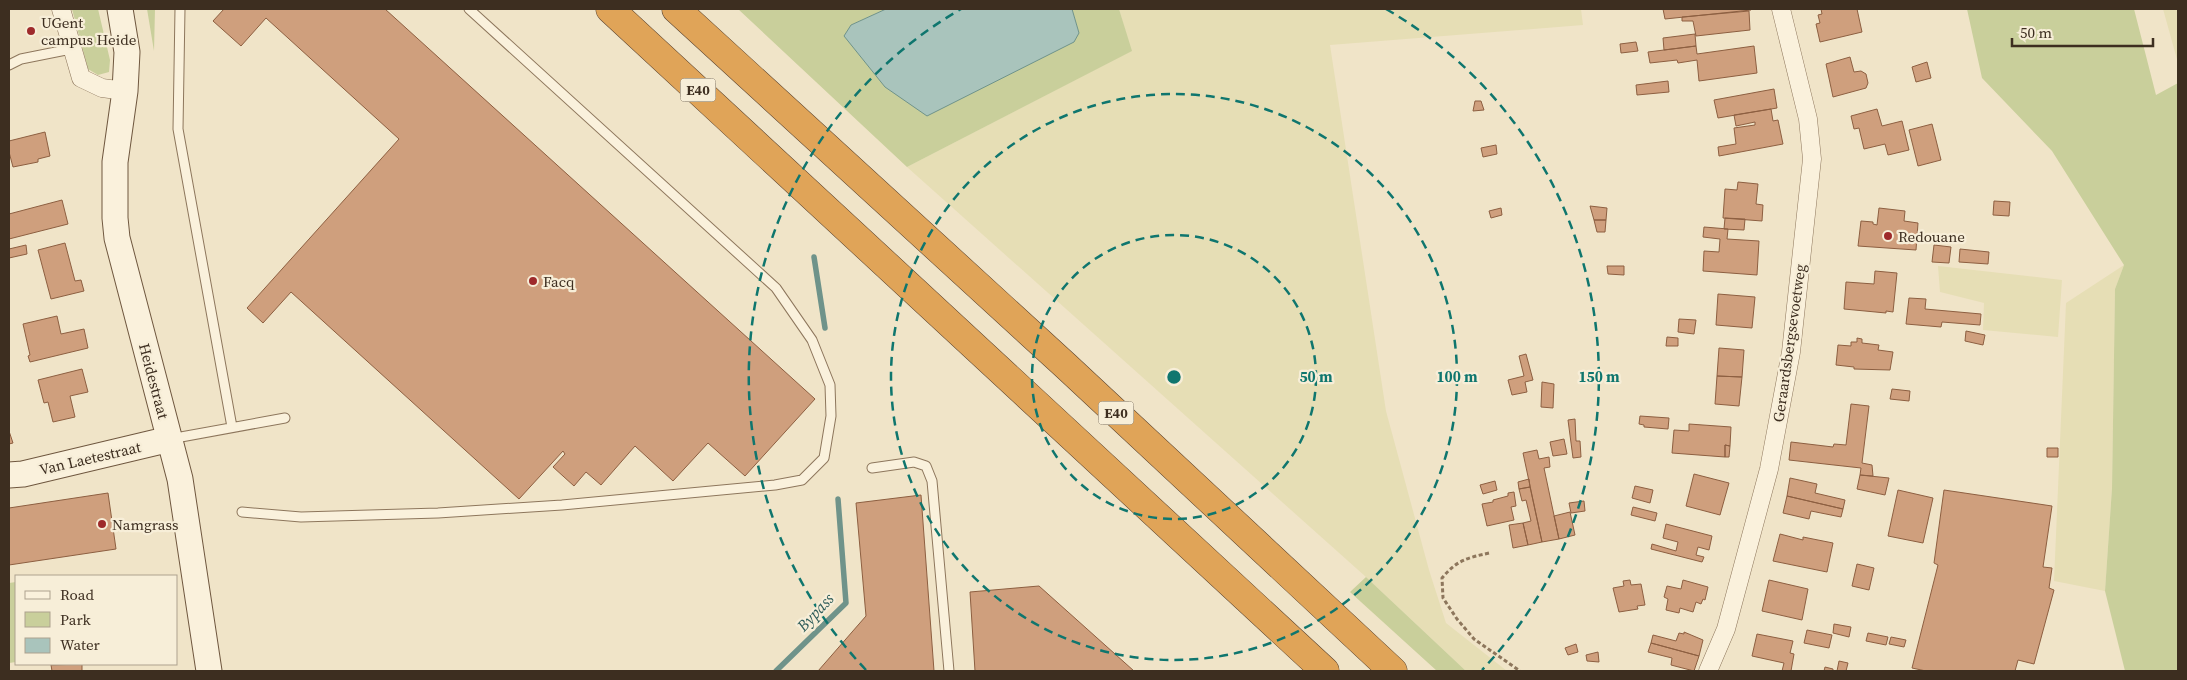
<svg xmlns="http://www.w3.org/2000/svg" width="2187" height="680" font-family="'Source Serif 4',serif">
<style>
.farmland{fill:#e6deb5}
.green{fill:#c9cf9b}
.water{fill:#a9c4bc;stroke:#6f938a}
.lines{fill:none;stroke-linecap:round;stroke-linejoin:round}
.stream{stroke:#6f938a;stroke-width:5.5}
.building{fill:#cf9f7d;stroke:#8d5f41}
.service-casing{stroke:#8d765c;stroke-width:11}
.minor-casing{stroke:#8d765c;stroke-width:19}
.secondary-casing{stroke:#6f573f;stroke-width:27}
.motorway-casing{stroke:#5b4430;stroke-width:29}
.path{stroke:#8d765c;stroke-width:3;stroke-dasharray:4 2.5;stroke-linecap:butt}
.service{stroke:#faf1dc;stroke-width:9}
.minor{stroke:#faf1dc;stroke-width:18}
.secondary{stroke:#faf1dc;stroke-width:25}
.motorway{stroke:#e0a458;stroke-width:28}
.ring{fill:none;stroke:#0f766e;stroke-width:2.5;stroke-dasharray:9 6}
.poi-dot{fill:#9e2a2b;stroke:#f7eed8;stroke-width:2}
.labels{text-anchor:middle;dominant-baseline:central;stroke-width:4.5;stroke-linejoin:round;paint-order:stroke}
.shield{fill:#f7eed8;stroke:#756857;stroke-width:1}
.shield-label{font-size:14px;font-weight:bold;fill:#3d2e20}
.poi-label{font-size:15px;fill:#3d2e20;stroke:#f7eed8;text-anchor:start}
.street-label{font-size:15px;fill:#3d2e20;stroke:#f7eed8}
.water-label{font-size:16px;font-style:italic;fill:#2f5d5a;stroke:#f7eed8}
.centre{fill:#0f766e;stroke:#f7eed8;stroke-width:2.5}
.ring-label{font-size:15px;text-anchor:middle;font-weight:bold;fill:#0f766e;stroke:#f7eed8;stroke-width:4.5;stroke-linejoin:round;paint-order:stroke}
</style>
<rect width="100%" height="100%" fill="#f0e4c8"/>
<path class="farmland" d="M1119,9H1581L1583,25L1330,45L1386,411L1429,570L1446,623L1507,671H1466L1366,577L907,167L1131,51Z
M2163,9H2178V63Z
M2124,265L2115,289L2112,488L2105,591L2054,581L2066,303Z
M1938,266L2062,280L2058,337L1983,330L1984,303L1940,292Z"/>
<path class="green" d="M72,9H98L110,60L109,72L98,75L88,69Z
M147,9H155L154,51Z
M738,9H886L851,25L1079,33L1072,9H1119L1132,51L907,167Z
M1967,9H2134L2156,95L2178,83V671H2125L2105,591L2112,488L2115,289L2124,265L2052,151L1982,78Z
M1366,577L1466,671H1437L1350,592Z
M16,582V662L9,663V583Z"/>
<path class="water" d="M886,9H1072L1079,33L1074,42L927,116L885,87L844,36L851,25Z"/>
<g class="lines">
<path class="stream" d="M814,257L825,328
M776,671L846,603L838,499"/>
</g>
<path class="building" d="M224,9H385L815,399L745,476L708,443L673,481L635,446L601,485L586,472L574,486L553,467L565,454L563,451L519,499L291,292L263,323L247,308L399,139L266,18L241,46L213,21Z
M1663,9H1751V10L1665,19Z
M1821,9H1857L1862,32L1820,42L1816,24L1820,23L1818,15L1822,14Z
M1749,11L1750,30L1696,36L1693,21H1682V17Z
M1695,34L1696,46L1664,50L1663,38Z
M1636,42L1638,51L1621,53L1620,44Z
M1696,46L1697,54L1754,46L1757,73L1699,81L1697,60L1678,63L1677,60L1650,63L1648,52Z
M1850,57L1854,72L1861,71L1866,74L1868,83L1866,88L1833,97L1826,64Z
M1927,62L1931,78L1916,82L1912,67Z
M1668,81L1669,92L1637,95L1636,85Z
M1774,89L1777,108L1718,118L1714,100Z
M1475,101H1481L1484,110L1473,111Z
M1771,109L1773,121L1778,120L1783,144L1719,156L1718,147L1736,144L1734,128L1755,125V122L1736,126L1734,115Z
M1877,109L1882,126L1902,121L1909,150L1888,155L1885,144L1864,149L1859,128L1854,129L1851,116Z
M1932,124L1941,160L1918,166L1909,130Z
M45,132L50,156L38,159V162L13,167L9,152V141Z
M1496,145L1497,154L1483,157L1481,148Z
M1738,182L1758,184L1756,204L1763,205L1762,221L1723,218L1725,189L1737,190Z
M62,200L68,224L9,239V214Z
M1994,201L2010,202L2009,216L1993,215Z
M1590,206L1607,208L1606,220H1594Z
M1501,208L1502,215L1491,218L1489,211Z
M1879,208L1905,211L1904,221L1918,223L1916,250L1858,246L1861,221L1873,222V224L1877,225Z
M1725,218L1745,219L1744,230L1724,229Z
M1594,220H1606L1605,232H1597Z
M1704,227L1728,229L1727,239L1759,241L1757,275L1703,271L1704,251L1719,252L1720,239L1703,237Z
M65,243L75,281L81,280L84,291L51,299L38,250Z
M26,245L27,254L9,258V249Z
M1934,245L1951,247L1949,263L1932,262Z
M1960,249L1989,252L1988,264L1959,262Z
M1607,266H1624V275L1608,274Z
M1875,271L1897,273L1893,312L1886,311V313L1844,309L1846,282L1874,284Z
M1718,294L1755,297L1752,328L1716,325Z
M1909,298L1926,299L1925,309L1981,314L1980,325L1942,322L1941,327L1906,324Z
M57,316L61,334L84,329L88,348L30,362L28,356L30,355L23,324Z
M1679,319L1696,320L1694,334L1678,332Z
M1966,331L1985,335L1983,345L1965,341Z
M1667,337L1678,338V346H1666Z
M1857,338L1862,339V343L1879,345L1878,350L1893,352L1890,370L1854,369V367L1836,365L1838,345L1851,346V342H1857Z
M1719,348L1744,350L1742,377L1717,376Z
M1526,354L1533,380L1525,382L1527,392L1512,395L1508,380L1524,376L1519,356Z
M82,369L88,392L70,396L75,417L53,422L48,402L44,403L38,380Z
M1717,376L1742,377L1739,406L1715,404Z
M1542,382L1554,384L1553,408L1541,407Z
M1892,389L1910,391L1909,401L1890,399Z
M1851,404L1869,406L1862,463L1872,465L1873,476L1860,475L1861,468L1789,460L1791,442L1833,447L1834,444L1846,445Z
M1640,416L1669,418L1668,429L1644,427V425L1639,424Z
M1575,419L1576,441H1580L1581,457L1573,458L1568,420Z
M1689,424L1731,427L1730,446L1725,445V457L1672,453L1674,430L1689,431Z
M9,431L13,443L9,444Z
M1564,439L1567,454L1553,456L1550,442Z
M1725,445L1730,446L1729,457H1725Z
M2047,448H2058V457H2047Z
M1537,450L1539,459L1549,457L1550,467L1544,468L1559,539L1542,542L1523,453Z
M1694,474L1729,483L1720,515L1686,506Z
M1860,475L1889,478L1885,495L1857,489Z
M1790,478L1817,484L1815,493L1845,500L1843,509L1787,496Z
M1529,479L1530,487L1519,489L1518,482Z
M1495,481L1497,490L1483,494L1480,485Z
M1635,486L1653,490L1650,503L1632,498Z
M1530,487L1542,542L1528,545L1523,523L1531,521L1526,500L1522,501L1519,489Z
M1898,490L1933,498L1923,543L1888,536Z
M1944,490L2052,506L2043,567L2052,568L2049,588L2054,590L2034,664L2018,660L2015,671H1926L1912,668L1938,565L1934,563Z
M1514,492L1516,506L1511,507L1514,520L1487,526L1482,504L1493,502V500L1508,496V493Z
M108,493L116,549L9,565V508Z
M921,495L934,671H818L866,616L856,503Z
M1787,496L1843,509L1841,517L1811,511L1809,519L1783,513Z
M1584,501L1585,511L1571,513L1569,503Z
M1633,507L1657,513L1655,521L1631,515Z
M1570,512L1575,535L1559,539L1554,516Z
M1523,523L1528,545L1513,548L1509,525Z
M1666,524L1712,536L1709,550L1698,547L1696,555L1704,557L1702,562L1651,549L1652,544L1676,551L1678,542L1663,538Z
M1780,534L1803,540V537L1833,543L1827,572L1773,561Z
M1857,564L1874,568L1869,590L1852,586Z
M1630,580L1631,585L1641,584L1645,605L1637,606L1638,609L1619,612L1613,588L1624,586L1623,581Z
M1683,580L1708,587L1705,600L1703,599L1701,604L1696,602L1693,612L1680,608L1679,613L1666,610L1668,599L1664,597L1667,586L1681,589Z
M1769,580L1808,589L1802,620L1762,611Z
M1039,586L1134,671H975L970,592Z
M1834,624L1851,627L1849,637L1833,633Z
M1807,630L1832,635L1829,648L1804,643Z
M1684,632L1703,640L1699,656L1651,643L1653,635L1676,641L1679,633L1684,634Z
M1868,633L1888,637L1886,645L1866,641Z
M1757,634L1793,641L1790,653L1794,654L1791,671H1782L1784,663L1752,656Z
M1891,637L1906,640L1904,647L1889,644Z
M1651,643L1699,656L1694,671L1671,665L1672,658L1648,652Z
M1576,644L1578,652L1568,655L1565,648Z
M1598,652L1599,662L1587,661L1586,655Z
M1839,661L1848,663L1846,671H1837Z
M82,664V671H52L51,665Z
M1825,667L1833,669V671H1824Z"/>
<g class="lines">
<g class="service-casing">
<path id="service" d="M180,9L178,129L232,427
M9,65L21,59L71,49
M170,439L285,418
M872,468L914,462L926,466L932,481L949,671
M242,512L301,517L438,513L562,505L775,485L802,480L824,458L831,416L830,385L812,340L776,288L469,9"/>
</g>
<g class="minor-casing">
<path id="minor" d="M61,9L81,78L102,88L125,91
M1708,671L1726,629L1769,469L1791,352L1812,159L1808,119L1781,9"/>
</g>
<g class="secondary-casing">
<path id="secondary" d="M120,9L127,52L125,91L115,162V218L117,238L180,479L209,671
M9,475L23,474L170,439"/>
</g>
<g class="motorway-casing">
<path id="motorway" d="M610,9L1325,671
M676,9L1066,366L1393,671"/>
</g>
<path class="path" d="M1489,553C1467,558 1457,560 1442,578L1443,598L1457,619L1474,639L1520,671"/>
<use href="#service" class="service"/>
<use href="#minor" class="minor"/>
<use href="#secondary" class="secondary"/>
<use href="#motorway" class="motorway"/>
</g>
<g class="ring">
<circle cx="1174" cy="377" r="142"/>
<circle cx="1174" cy="377" r="283"/>
<path d="M866 670A425 425 0 0 1 961 9M1386 9A425 425 0 0 1 1482 670"/>
</g>
<g class="poi-dot">
<circle cx="31" cy="31" r="5"/>
<circle cx="1888" cy="236" r="5"/>
<circle cx="533" cy="281" r="5"/>
<circle cx="102" cy="524" r="5"/>
</g>
<g class="labels">
<g class="shield">
<rect x="680.5" y="78.5" width="35" height="23" rx="4"/>
<rect x="1098.5" y="401.5" width="35" height="23" rx="4"/>
</g>
<g class="shield-label">
<text x="698" y="90">E40</text>
<text x="1116" y="413">E40</text>
</g>
<g class="poi-label">
<text x="41" y="22">UGent<tspan x="41" dy="17">campus Heide</tspan></text>
<text x="1898" y="236">Redouane</text>
<text x="543" y="281">Facq</text>
<text x="112" y="524">Namgrass</text>
</g>
<g class="street-label">
<text transform="translate(1789 343) rotate(-82)">Geraardsbergsevoetweg</text>
<text transform="translate(154 381) rotate(75)">Heidestraat</text>
<text transform="translate(90 458) rotate(-13)">Van Laetestraat</text>
</g>
<g class="water-label">
<text transform="translate(815 612) rotate(-47)">Bypass</text>
</g>
</g>
<circle cx="1174" cy="377" r="8" class="centre"/>
<g class="ring-label">
<text x="1316" y="382">50 m</text>
<text x="1457" y="382">100 m</text>
<text x="1599" y="382">150 m</text>
</g>
<rect width="2187" height="680" fill="none" stroke="#3d2e20" stroke-width="20"/>
<rect x="15" y="575" width="162" height="90" fill="#f7eed8" stroke="#ada18e"/>
<rect x="25" y="591" width="25" height="8" fill="#faf1dc" stroke="#ada18e"/>
<text x="60" y="600" font-size="15" fill="#3d2e20">Road</text>
<rect x="25" y="612" width="25" height="15" fill="#c9cf9b" stroke="#ada18e"/>
<text x="60" y="625" font-size="15" fill="#3d2e20">Park</text>
<rect x="25" y="638" width="25" height="15" fill="#a9c4bc" stroke="#ada18e"/>
<text x="60" y="650" font-size="15" fill="#3d2e20">Water</text>
<path d="M2012 38v8h141v-8" fill="none" stroke="#3d2e20" stroke-width="2.5"/>
<text x="2020" y="38" font-size="15" fill="#3d2e20" stroke="#f7eed8" stroke-width="4" paint-order="stroke">50 m</text>
</svg>
